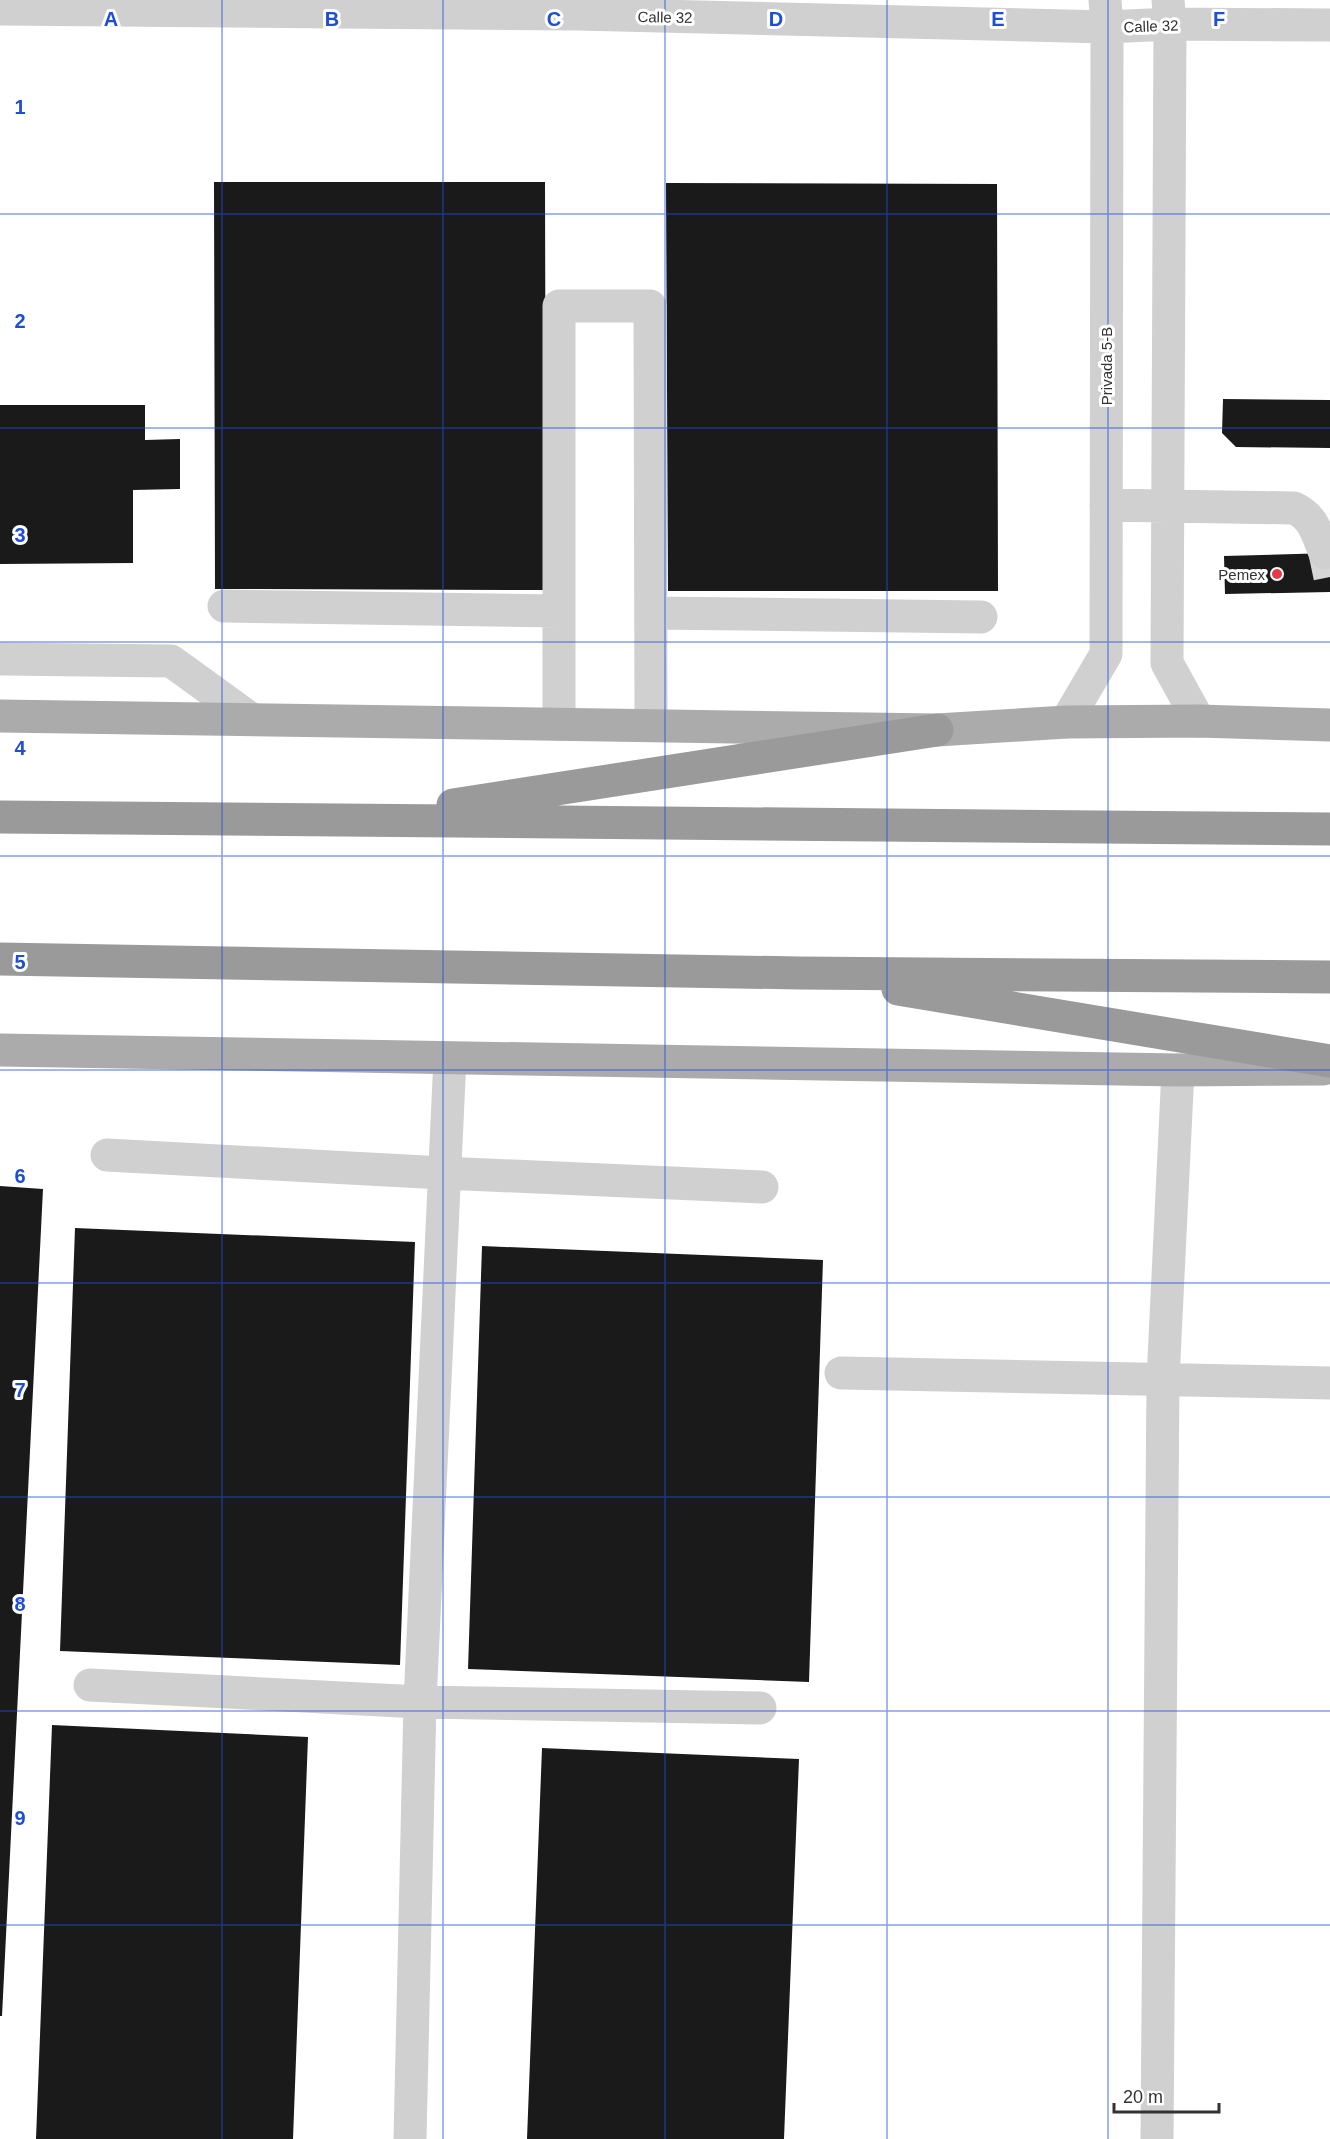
<svg xmlns="http://www.w3.org/2000/svg" width="1330" height="2139" font-family="Helvetica,sans-serif">
<style>
.building{fill:#1a1a1a}
.lines{fill:none;stroke-linecap:round;stroke-linejoin:round}
.minor-tunnel{stroke:#d6d6d6;stroke-width:33;stroke-dasharray:33 16;stroke-linecap:butt}
.minor{stroke:#d0d0d0;stroke-width:33}
.major{stroke:#ababab;stroke-width:33}
.highway{stroke:#9a9a9a;stroke-width:33}
.grid{fill:none;stroke:#1d4ed8;stroke-width:1.5;stroke-opacity:0.55}
.poi-dot{fill:#e63946;stroke:#fff;stroke-width:2}
.labels{text-anchor:middle;dominant-baseline:central;stroke-width:6;stroke-linejoin:round;paint-order:stroke}
.street-label{font-size:15px;fill:#333;stroke:#fff}
.poi-label{font-size:15px;fill:#333;stroke:#fff;text-anchor:end}
.grid-label{font-size:20px;text-anchor:middle;font-weight:bold;fill:#1d4ed8;stroke:#fff;stroke-width:6;stroke-linejoin:round;paint-order:stroke}
</style>
<rect width="100%" height="100%" fill="#fff"/>
<path class="building" d="M214,182H545L546,590L215,589Z
M666,183L997,184L998,591H668Z
M1223,399L1330,400V448L1236,447L1222,433Z
M0,405H145V440L180,439V489L133,490V563L0,564Z
M1330,553V592L1225,594L1224,556Z
M0,1186L43,1189L2,2016H0Z
M75,1228L415,1242L400,1665L60,1651Z
M482,1246L823,1260L809,1682L468,1669Z
M52,1725L308,1737L293,2139H36Z
M542,1748L799,1759L784,2139H527Z"/>
<g class="lines">
<path class="minor-tunnel" d="M1325,553L1330,577"/>
<path class="minor" d="M1168,0L1170,24L1167,663L1199,721
M0,9L577,14L1107,27L1170,24L1330,25
M1106,505L1294,508C1314,517 1317,534 1325,553
M224,606L559,611
M651,613L981,617
M0,659L171,661L251,719
M1066,722L1106,654L1107,27L1105,0
M559,724V306H650L651,725
M107,1155L443,1173L762,1187
M841,1373L1330,1383
M90,1685L420,1702L760,1708
M410,2139L420,1702L450,1058
M1157,2139L1163,1379L1178,1070"/>
<path class="major" d="M0,716L937,730L1066,722L1199,721L1330,725
M0,1050L1178,1070L1324,1069"/>
<path class="highway" d="M453,805L937,730
M0,817L1330,829
M0,959L799,973L1330,977
M898,989L1330,1061"/>
</g>
<path class="grid" d="M222,0V2139M443,0V2139M665,0V2139M887,0V2139M1108,0V2139M0,214H1330M0,428H1330M0,642H1330M0,856H1330M0,1070H1330M0,1283H1330M0,1497H1330M0,1711H1330M0,1925H1330"/>
<circle class="poi-dot" cx="1277" cy="574" r="6"/>
<g class="labels">
<g class="street-label">
<text transform="translate(665 17) rotate(1)">Calle 32</text>
<text transform="translate(1151 26) rotate(-2)">Calle 32</text>
<text transform="translate(1106 366) rotate(-90)">Privada 5-B</text>
</g>
<g class="poi-label">
<text x="1265" y="574">Pemex</text>
</g>
</g>
<g class="grid-label">
<text x="111" y="26">A</text>
<text x="332" y="26">B</text>
<text x="554" y="26">C</text>
<text x="776" y="26">D</text>
<text x="998" y="26">E</text>
<text x="1219" y="26">F</text>
<text x="20" y="114">1</text>
<text x="20" y="328">2</text>
<text x="20" y="542">3</text>
<text x="20" y="755">4</text>
<text x="20" y="969">5</text>
<text x="20" y="1183">6</text>
<text x="20" y="1397">7</text>
<text x="20" y="1611">8</text>
<text x="20" y="1825">9</text>
</g>
<path d="M1114 2103v9h105v-9" fill="none" stroke="#333333" stroke-width="3"/>
<text x="1123" y="2103" font-size="18" fill="#333333" stroke="#ffffff" stroke-width="4.5" paint-order="stroke">20 m</text>
</svg>
